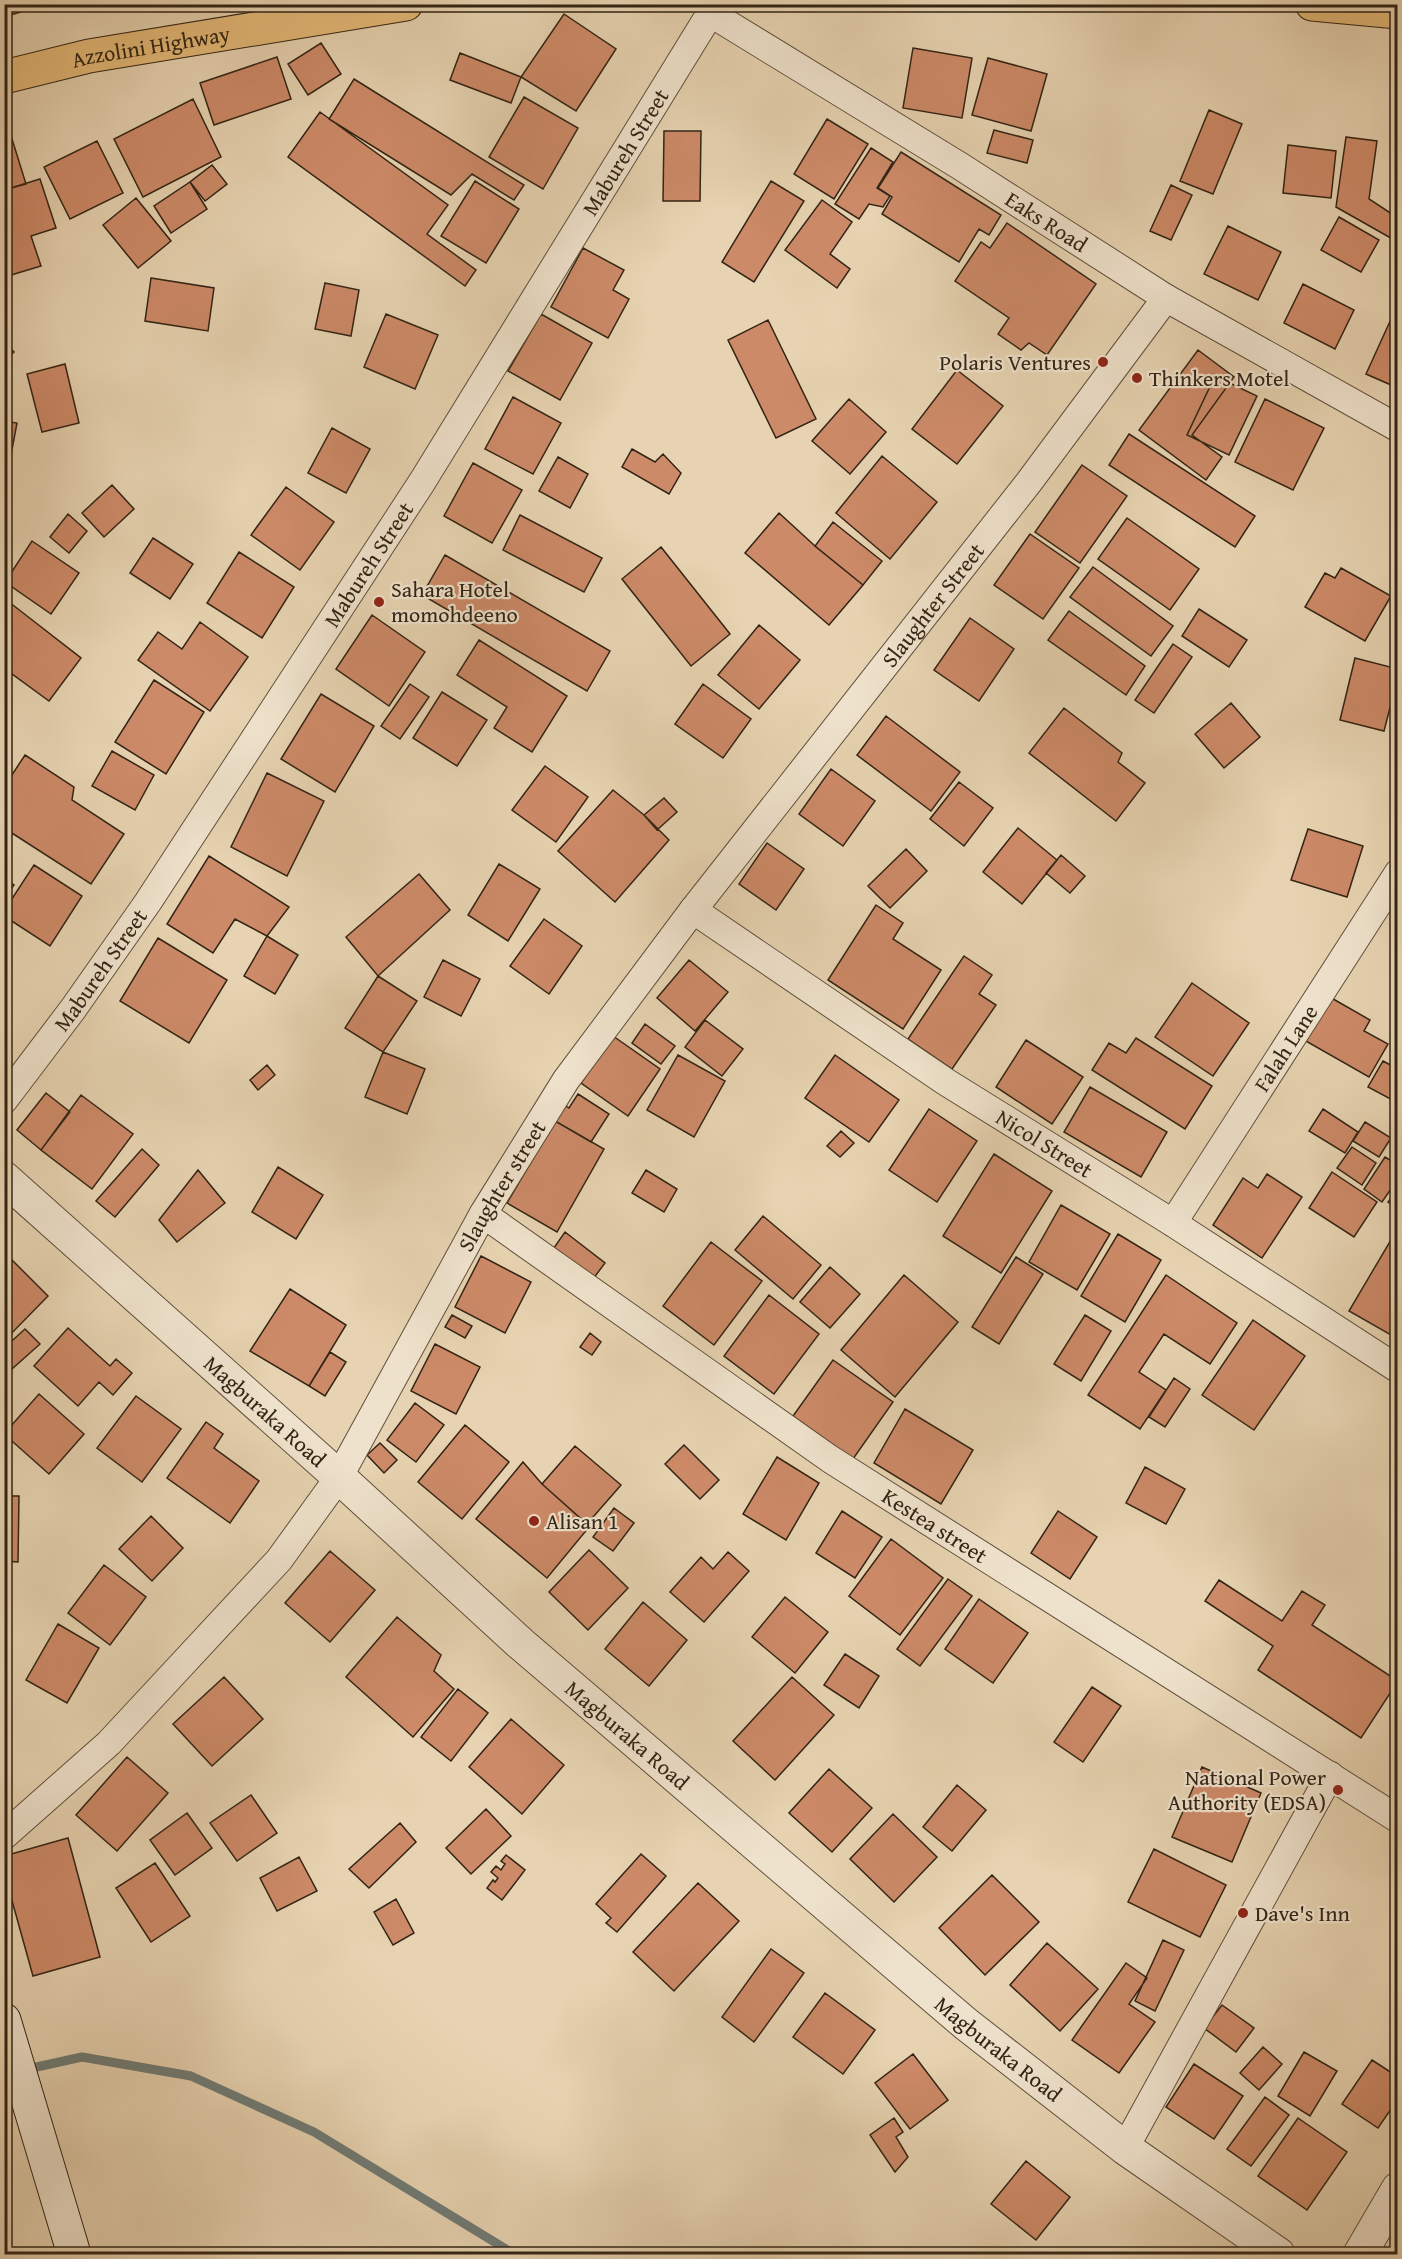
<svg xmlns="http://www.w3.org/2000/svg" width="1402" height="2259" font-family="'Gentium Book Plus',serif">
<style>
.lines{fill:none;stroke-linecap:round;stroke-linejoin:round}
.stream{stroke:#707c76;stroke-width:9}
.building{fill:#cd8a68;stroke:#322415;stroke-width:1.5}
.minor-casing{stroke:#5f503c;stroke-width:29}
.tertiary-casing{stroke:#5f503c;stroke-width:35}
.secondary-casing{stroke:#322415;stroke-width:35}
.primary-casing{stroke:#322415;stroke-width:35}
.minor{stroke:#efe2cc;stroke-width:27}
.tertiary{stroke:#efe2cc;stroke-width:33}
.secondary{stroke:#efe2cc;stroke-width:33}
.primary{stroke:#e4ba78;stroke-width:33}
.poi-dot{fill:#8f2418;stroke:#efe2cc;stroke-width:2}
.labels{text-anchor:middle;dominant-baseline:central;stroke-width:4.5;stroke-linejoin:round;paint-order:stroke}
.street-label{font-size:22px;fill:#322415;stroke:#efe2cc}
.poi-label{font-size:22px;fill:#322415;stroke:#efe2cc;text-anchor:start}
</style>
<rect width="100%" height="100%" fill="#e7d3b1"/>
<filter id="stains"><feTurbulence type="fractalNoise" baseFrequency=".00333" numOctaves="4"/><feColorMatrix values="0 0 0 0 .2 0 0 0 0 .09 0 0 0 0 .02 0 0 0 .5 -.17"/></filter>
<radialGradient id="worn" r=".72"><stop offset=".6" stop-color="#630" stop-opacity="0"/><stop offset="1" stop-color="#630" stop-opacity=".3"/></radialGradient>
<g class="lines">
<path class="stream" d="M23,2070L82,2057L191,2076L314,2132L514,2254"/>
</g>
<path class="building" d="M4,4H47L4,17Z
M564,14L616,49L576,111L521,77Z
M321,43L341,74L308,95L288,64Z
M913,48L972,58L962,118L903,108Z
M460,53L521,77L511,103L450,80Z
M277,57L291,99L214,125L200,83Z
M988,58L1047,74L1031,131L972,115Z
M354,79L524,185L514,200L472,174L451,195L329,119Z
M524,97L578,128L543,189L489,157Z
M193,99L221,157L143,197L114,139Z
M1209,110L1242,124L1213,194L1180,181Z
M320,112L448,205L427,234L476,270L465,286L288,157Z
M827,119L868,144L834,199L794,174Z
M8,126L26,184L4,190V127Z
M994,130L1033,140L1027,163L987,153Z
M664,131H701L700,201H663Z
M1346,137L1377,141L1369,199L1398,218L1396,241L1336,207Z
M97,141L123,193L70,219L44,167Z
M1288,145L1336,151L1331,198L1283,193Z
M871,148L893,162L877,188L890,196L883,207L869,204L859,219L835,204Z
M901,152L1001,215L989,235L979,229L959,262L882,214L892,197L878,188Z
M212,165L227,184L205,201L190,182Z
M40,179L56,228L31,236L41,266L11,275L4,256V190Z
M475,181L519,209L486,263L441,236Z
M771,181L804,201L754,282L722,262Z
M190,182L207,209L171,233L154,206Z
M1171,185L1192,195L1171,240L1150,231Z
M136,198L171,241L138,268L103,225Z
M822,200L852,222L830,254L850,269L837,288L785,250Z
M1339,217L1379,240L1361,272L1321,250Z
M1007,223L1096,284L1047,355L1029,343L1021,350L998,334L1009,318L955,281L981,242L990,248Z
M1228,226L1281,252L1258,300L1204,274Z
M583,248L624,270L613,290L629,299L608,338L551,307Z
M4,262L11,282L4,284Z
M151,278L214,288L208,331L145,321Z
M325,283L359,290L351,336L315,329Z
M1303,284L1354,310L1335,349L1284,323Z
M386,314L438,335L415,389L364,367Z
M541,314L592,343L560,400L508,371Z
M1392,317L1398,320V388L1366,374Z
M768,320L816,419L776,438L728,340Z
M4,342L14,352L4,361Z
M1198,350L1234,377L1192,435L1222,457L1206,480L1139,430Z
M65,364L79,423L42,432L27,374Z
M957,370L1003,406L957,464L912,429Z
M1215,376L1257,396L1229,455L1187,435Z
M513,397L561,423L533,474L485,449Z
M849,399L886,432L850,474L812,441Z
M1265,399L1324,428L1293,490L1235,462Z
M4,421L17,423L7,476H4Z
M332,428L370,449L346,493L308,473Z
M1129,434L1255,516L1235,547L1109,465Z
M632,449L655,462L663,454L681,473L669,494L622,467Z
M882,456L937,502L890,559L836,513Z
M558,457L588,474L570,508L539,491Z
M473,463L522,490L492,543L444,516Z
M1082,465L1127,496L1080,563L1035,532Z
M112,485L134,509L104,537L82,513Z
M286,487L334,522L300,570L251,535Z
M779,513L815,546L863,585L829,625L745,553Z
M68,514L87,531L69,553L50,537Z
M520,515L602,558L584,592L503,550Z
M1127,518L1199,569L1170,610L1098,559Z
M833,522L882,561L863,585L815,546Z
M1030,534L1079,568L1043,619L994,585Z
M153,538L193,564L170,599L130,573Z
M32,541L79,573L51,614L5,582Z
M661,547L730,634L691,666L622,579Z
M239,552L294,587L262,638L207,603Z
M445,555L610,651L587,691L422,595Z
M1093,567L1173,626L1151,656L1070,597Z
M1341,568L1391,596L1365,641L1305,607L1325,573L1335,578Z
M9,602L81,658L49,701L4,668V607Z
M1199,609L1247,640L1229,667L1182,636Z
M1069,611L1145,666L1126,695L1048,640Z
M372,615L425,652L389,706L336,669Z
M970,618L1014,649L979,701L934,670Z
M200,622L248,657L210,711L138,660L158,632L182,649Z
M759,625L800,660L759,709L718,675Z
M479,640L567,696L532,752L494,728L507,707L457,675Z
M1173,644L1192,657L1154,713L1135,700Z
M1355,658L1398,669V677L1384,731L1340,720Z
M154,680L204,712L166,774L115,742Z
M410,684L429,697L400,739L381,726Z
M703,684L751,719L723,758L675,724Z
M442,692L487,720L457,766L413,738Z
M321,694L374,726L335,792L281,759Z
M1231,703L1260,737L1224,768L1195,734Z
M1064,708L1122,753L1118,762L1145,783L1116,821L1029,753Z
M886,716L960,772L931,811L857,755Z
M112,751L154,775L135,810L92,786Z
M25,755L74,787L72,800L124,834L91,884L4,828V787Z
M545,766L588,797L556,842L512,810Z
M831,769L875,801L843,846L799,814Z
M267,773L324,801L287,876L231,847Z
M959,782L993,808L964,846L930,819Z
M613,790L644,815L669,840L615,902L558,851Z
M664,798L677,812L657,830L644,815Z
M1018,828L1057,860L1022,904L983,872Z
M1308,829L1363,846L1347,897L1291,880Z
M767,843L804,869L776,910L739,884Z
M906,849L927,871L890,908L868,886Z
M1061,855L1085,876L1070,893L1046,873Z
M209,856L289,907L267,936L235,919L213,953L167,924Z
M499,864L540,889L508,941L468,915Z
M34,865L82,896L50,946L4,916V911Z
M419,874L450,910L378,976L346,937Z
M4,878L14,885L4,899Z
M876,905L903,923L893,939L941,970L903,1029L828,980Z
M544,919L582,946L549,994L510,966Z
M267,936L298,955L275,994L244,976Z
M158,938L227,980L189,1043L120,1001Z
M964,956L992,975L979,994L996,1005L952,1069L908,1039Z
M443,960L480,979L461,1016L424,997Z
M689,960L728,992L695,1031L657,998Z
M378,976L417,1001L383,1052L345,1028Z
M1192,983L1249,1023L1213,1076L1155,1037Z
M1328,996L1370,1020L1364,1031L1388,1044L1369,1077L1304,1040Z
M705,1020L743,1049L722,1076L685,1047Z
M645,1024L675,1046L661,1064L632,1043Z
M613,1036L660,1069L628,1116L581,1083Z
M1136,1038L1212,1086L1185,1129L1092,1070L1109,1043L1126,1053Z
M1026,1040L1083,1077L1052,1124L996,1087Z
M383,1052L425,1069L407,1114L365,1097Z
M678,1055L725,1081L694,1137L647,1110Z
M835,1055L899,1100L869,1142L805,1098Z
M1383,1061L1398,1069V1103L1368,1087Z
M267,1065L275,1075L258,1090L250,1080Z
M1090,1087L1167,1132L1141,1177L1064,1132Z
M46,1093L70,1112L41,1150L17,1130Z
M578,1094L609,1114L591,1142L555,1121L563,1104L569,1108Z
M81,1095L133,1134L92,1189L41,1150Z
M929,1109L977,1141L937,1202L889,1170Z
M1323,1109L1358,1132L1345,1153L1309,1131Z
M555,1121L604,1149L557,1232L507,1203Z
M1365,1122L1391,1138L1379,1157L1353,1141Z
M841,1131L854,1143L840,1157L827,1146Z
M1352,1147L1376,1163L1362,1185L1337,1168Z
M142,1149L159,1165L115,1217L96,1201Z
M994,1154L1052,1191L1001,1273L943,1236Z
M1385,1157L1398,1165V1179L1382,1202L1364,1189Z
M278,1167L323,1195L296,1239L252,1212Z
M198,1170L225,1203L177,1242L159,1220Z
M646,1170L677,1189L664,1212L632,1193Z
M1332,1172L1377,1202L1354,1237L1309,1208Z
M1267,1174L1302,1197L1262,1258L1213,1225L1243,1178L1258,1188Z
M1398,1189V1209L1388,1202Z
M1061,1205L1110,1234L1077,1290L1029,1262Z
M763,1216L821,1265L793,1299L735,1250Z
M1398,1228V1339L1349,1311Z
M565,1232L605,1263L590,1283L551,1252Z
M1118,1234L1161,1260L1125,1322L1081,1296Z
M711,1242L762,1281L714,1345L663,1306Z
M481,1256L531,1282L505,1333L455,1307Z
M1016,1257L1043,1274L999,1344L972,1327Z
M11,1259L48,1296L4,1341V1265Z
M830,1267L860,1294L830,1328L800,1302Z
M904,1275L958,1322L895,1397L841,1350Z
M1166,1275L1237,1323L1210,1364L1164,1334L1139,1372L1166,1390L1140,1429L1088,1395Z
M290,1289L346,1325L309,1386L250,1351Z
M769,1295L819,1334L774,1394L724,1356Z
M452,1315L472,1326L465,1338L445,1327Z
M1085,1315L1111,1331L1081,1381L1054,1364Z
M1253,1320L1305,1356L1254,1430L1202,1395Z
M68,1328L110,1366L116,1359L132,1373L113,1395L99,1382L78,1406L34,1366Z
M25,1329L40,1344L4,1376V1348Z
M590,1333L601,1342L592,1355L580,1347Z
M435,1344L480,1367L456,1414L411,1391Z
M330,1352L346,1362L325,1396L309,1386Z
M833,1360L893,1402L853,1459L793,1416Z
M1174,1378L1190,1389L1165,1427L1149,1417Z
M39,1394L84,1434L49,1474L4,1434Z
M136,1396L181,1429L142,1482L97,1448Z
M415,1403L444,1425L416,1462L387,1440Z
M905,1409L973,1450L941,1504L874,1463Z
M206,1422L223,1434L214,1448L259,1481L230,1523L167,1478Z
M465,1425L509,1462L462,1519L418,1482Z
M380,1443L397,1460L384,1473L367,1455Z
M684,1445L719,1480L700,1499L665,1464Z
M575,1446L621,1485L587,1524L542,1484Z
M777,1457L819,1483L786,1540L743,1514Z
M523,1462L542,1484L587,1524L594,1521L547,1578L476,1519Z
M1145,1467L1185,1489L1166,1524L1126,1503Z
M4,1496H19L18,1562L4,1561Z
M614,1508L634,1523L613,1551L593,1537Z
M842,1511L882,1537L855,1578L816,1553Z
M1058,1511L1097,1537L1070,1579L1031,1553Z
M151,1516L183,1548L152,1581L119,1549Z
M891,1539L943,1578L900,1635L849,1596Z
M589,1550L628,1588L588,1630L549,1592Z
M330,1551L375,1590L330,1642L285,1603Z
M728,1552L749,1571L704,1622L670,1592L701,1557L713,1569Z
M104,1565L146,1597L110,1645L68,1613Z
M948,1579L972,1596L920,1666L897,1649Z
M1219,1580L1282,1621L1302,1591L1325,1605L1312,1625L1398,1681L1361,1738L1258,1670L1273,1646L1205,1601Z
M785,1597L828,1632L795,1673L752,1637Z
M979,1599L1028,1633L993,1683L945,1649Z
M643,1602L687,1640L649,1686L605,1649Z
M397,1617L441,1655L434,1671L454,1689L413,1737L346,1677Z
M58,1624L99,1648L67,1703L26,1680Z
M845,1654L879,1676L859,1708L824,1685Z
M224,1677L263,1719L212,1766L173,1724Z
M792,1677L834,1715L775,1780L733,1741Z
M1092,1687L1121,1706L1083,1762L1054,1742Z
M458,1689L488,1713L451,1761L421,1737Z
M511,1719L564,1765L522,1814L469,1767Z
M127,1757L168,1793L117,1851L76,1815Z
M1202,1767L1261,1793L1232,1862L1172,1837Z
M829,1769L872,1808L832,1852L789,1813Z
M957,1785L986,1810L952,1851L923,1827Z
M251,1795L277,1833L237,1861L210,1823Z
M486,1809L511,1836L471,1874L446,1848Z
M187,1813L212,1848L175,1875L150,1840Z
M893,1814L937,1857L894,1902L850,1859Z
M400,1823L416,1842L369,1888L349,1869Z
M68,1838L100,1957L33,1976L4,1872V1856Z
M1154,1849L1226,1885L1200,1937L1128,1902Z
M641,1854L666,1876L617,1932L606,1923L611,1918L596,1904Z
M506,1855L525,1870L502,1900L487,1888L493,1880L495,1882L498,1878L491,1872L496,1866L501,1870L505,1864L501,1861Z
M299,1857L317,1891L277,1911L260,1878Z
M155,1863L190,1916L151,1942L116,1888Z
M992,1875L1039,1922L985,1975L939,1928Z
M698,1883L739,1921L674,1991L633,1952Z
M396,1899L414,1933L393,1945L374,1912Z
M1163,1940L1184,1950L1155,2011L1135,2001Z
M1047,1943L1098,1989L1060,2031L1010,1985Z
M771,1949L804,1973L754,2042L722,2017Z
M1126,1963L1147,1978L1129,2004L1155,2022L1119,2073L1072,2040Z
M825,1993L875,2030L843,2074L793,2037Z
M1222,2005L1254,2028L1236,2052L1204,2028Z
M1263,2047L1282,2064L1259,2090L1240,2073Z
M1304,2052L1337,2071L1310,2116L1278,2096Z
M913,2054L948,2100L910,2129L875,2083Z
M1372,2060L1398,2077V2099L1378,2128L1342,2104Z
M1194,2064L1243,2096L1214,2139L1166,2107Z
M1265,2097L1289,2115L1251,2166L1227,2149Z
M894,2118L903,2132L896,2137L908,2157L895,2172L870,2135Z
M1298,2118L1347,2152L1307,2210L1258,2176Z
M1026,2161L1070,2197L1036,2240L991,2204Z"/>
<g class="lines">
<g class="minor-casing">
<g id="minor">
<path id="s1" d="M710,13L960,166L1166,298L1398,428"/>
<path id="s2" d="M693,910L946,1082L1173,1223L1398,1369"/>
<path id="s3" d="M4,1100L73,1009L148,902L422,482L716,4"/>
<path id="s4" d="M483,1214L830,1459L1398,1819"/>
<path id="s5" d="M1173,1223L1398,873"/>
<path id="s6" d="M4,1836L109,1743L279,1560L339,1477L483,1214L566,1080L693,910L1029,482L1166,298"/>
<path d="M1125,2148L1330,1775"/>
</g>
</g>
<g class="tertiary-casing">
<g id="tertiary">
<path id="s7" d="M4,1178L339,1477L520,1643L966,2024L1125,2148L1278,2254"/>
<path d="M1360,2254L1398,2189"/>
</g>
</g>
<g class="secondary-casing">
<path id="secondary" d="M4,2020L74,2254"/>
</g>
<g class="primary-casing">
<g id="primary">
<path d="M1312,4L1398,12"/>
<path id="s8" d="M4,77L89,56L406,4"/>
</g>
</g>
<use href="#minor" class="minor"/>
<use href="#tertiary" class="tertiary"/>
<use href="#secondary" class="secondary"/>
<use href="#primary" class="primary"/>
</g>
<g class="poi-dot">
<circle cx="1103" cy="362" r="6"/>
<circle cx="1137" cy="378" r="6"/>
<circle cx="379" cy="602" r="6"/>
<circle cx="534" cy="1521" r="6"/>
<circle cx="1338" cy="1790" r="6"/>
<circle cx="1243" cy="1913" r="6"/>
</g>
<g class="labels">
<g class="street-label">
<text stroke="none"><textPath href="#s8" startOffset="150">Azzolini Highway</textPath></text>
<text stroke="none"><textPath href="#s3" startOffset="1134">Mabureh Street</textPath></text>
<text stroke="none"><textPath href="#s1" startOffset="396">Eaks Road</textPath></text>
<text stroke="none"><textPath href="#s3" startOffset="648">Mabureh Street</textPath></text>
<text stroke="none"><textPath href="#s6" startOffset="1550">Slaughter Street</textPath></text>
<text stroke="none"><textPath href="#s3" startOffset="162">Mabureh Street</textPath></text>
<text stroke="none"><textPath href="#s5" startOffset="208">Falah Lane</textPath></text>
<text stroke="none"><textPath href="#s2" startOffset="422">Nicol Street</textPath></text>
<text stroke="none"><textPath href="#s6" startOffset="826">Slaughter street</textPath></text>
<text stroke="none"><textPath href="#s7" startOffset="350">Magburaka Road</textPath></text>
<text stroke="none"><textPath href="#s4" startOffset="549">Kestea street</textPath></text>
<text stroke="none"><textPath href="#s7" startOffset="836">Magburaka Road</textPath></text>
<text stroke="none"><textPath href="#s7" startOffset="1322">Magburaka Road</textPath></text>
</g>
<g class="poi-label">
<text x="1091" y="362" text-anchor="end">Polaris Ventures</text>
<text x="1149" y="378">Thinkers Motel</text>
<text x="391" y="589">Sahara Hotel<tspan x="391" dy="25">momohdeeno</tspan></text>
<text x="546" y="1521">Alisan 1</text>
<text x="1326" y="1777" text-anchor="end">National Power<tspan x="1326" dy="25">Authority (EDSA)</tspan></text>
<text x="1255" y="1913">Dave's Inn</text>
</g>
</g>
<rect width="1402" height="2259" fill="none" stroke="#e7d3b1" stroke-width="24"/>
<rect x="6" y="6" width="1390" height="2247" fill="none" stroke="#322415" stroke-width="3"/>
<rect x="12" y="12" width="1378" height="2235" fill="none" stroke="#322415" stroke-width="1.5"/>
<rect width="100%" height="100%" filter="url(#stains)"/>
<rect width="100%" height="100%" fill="url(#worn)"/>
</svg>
